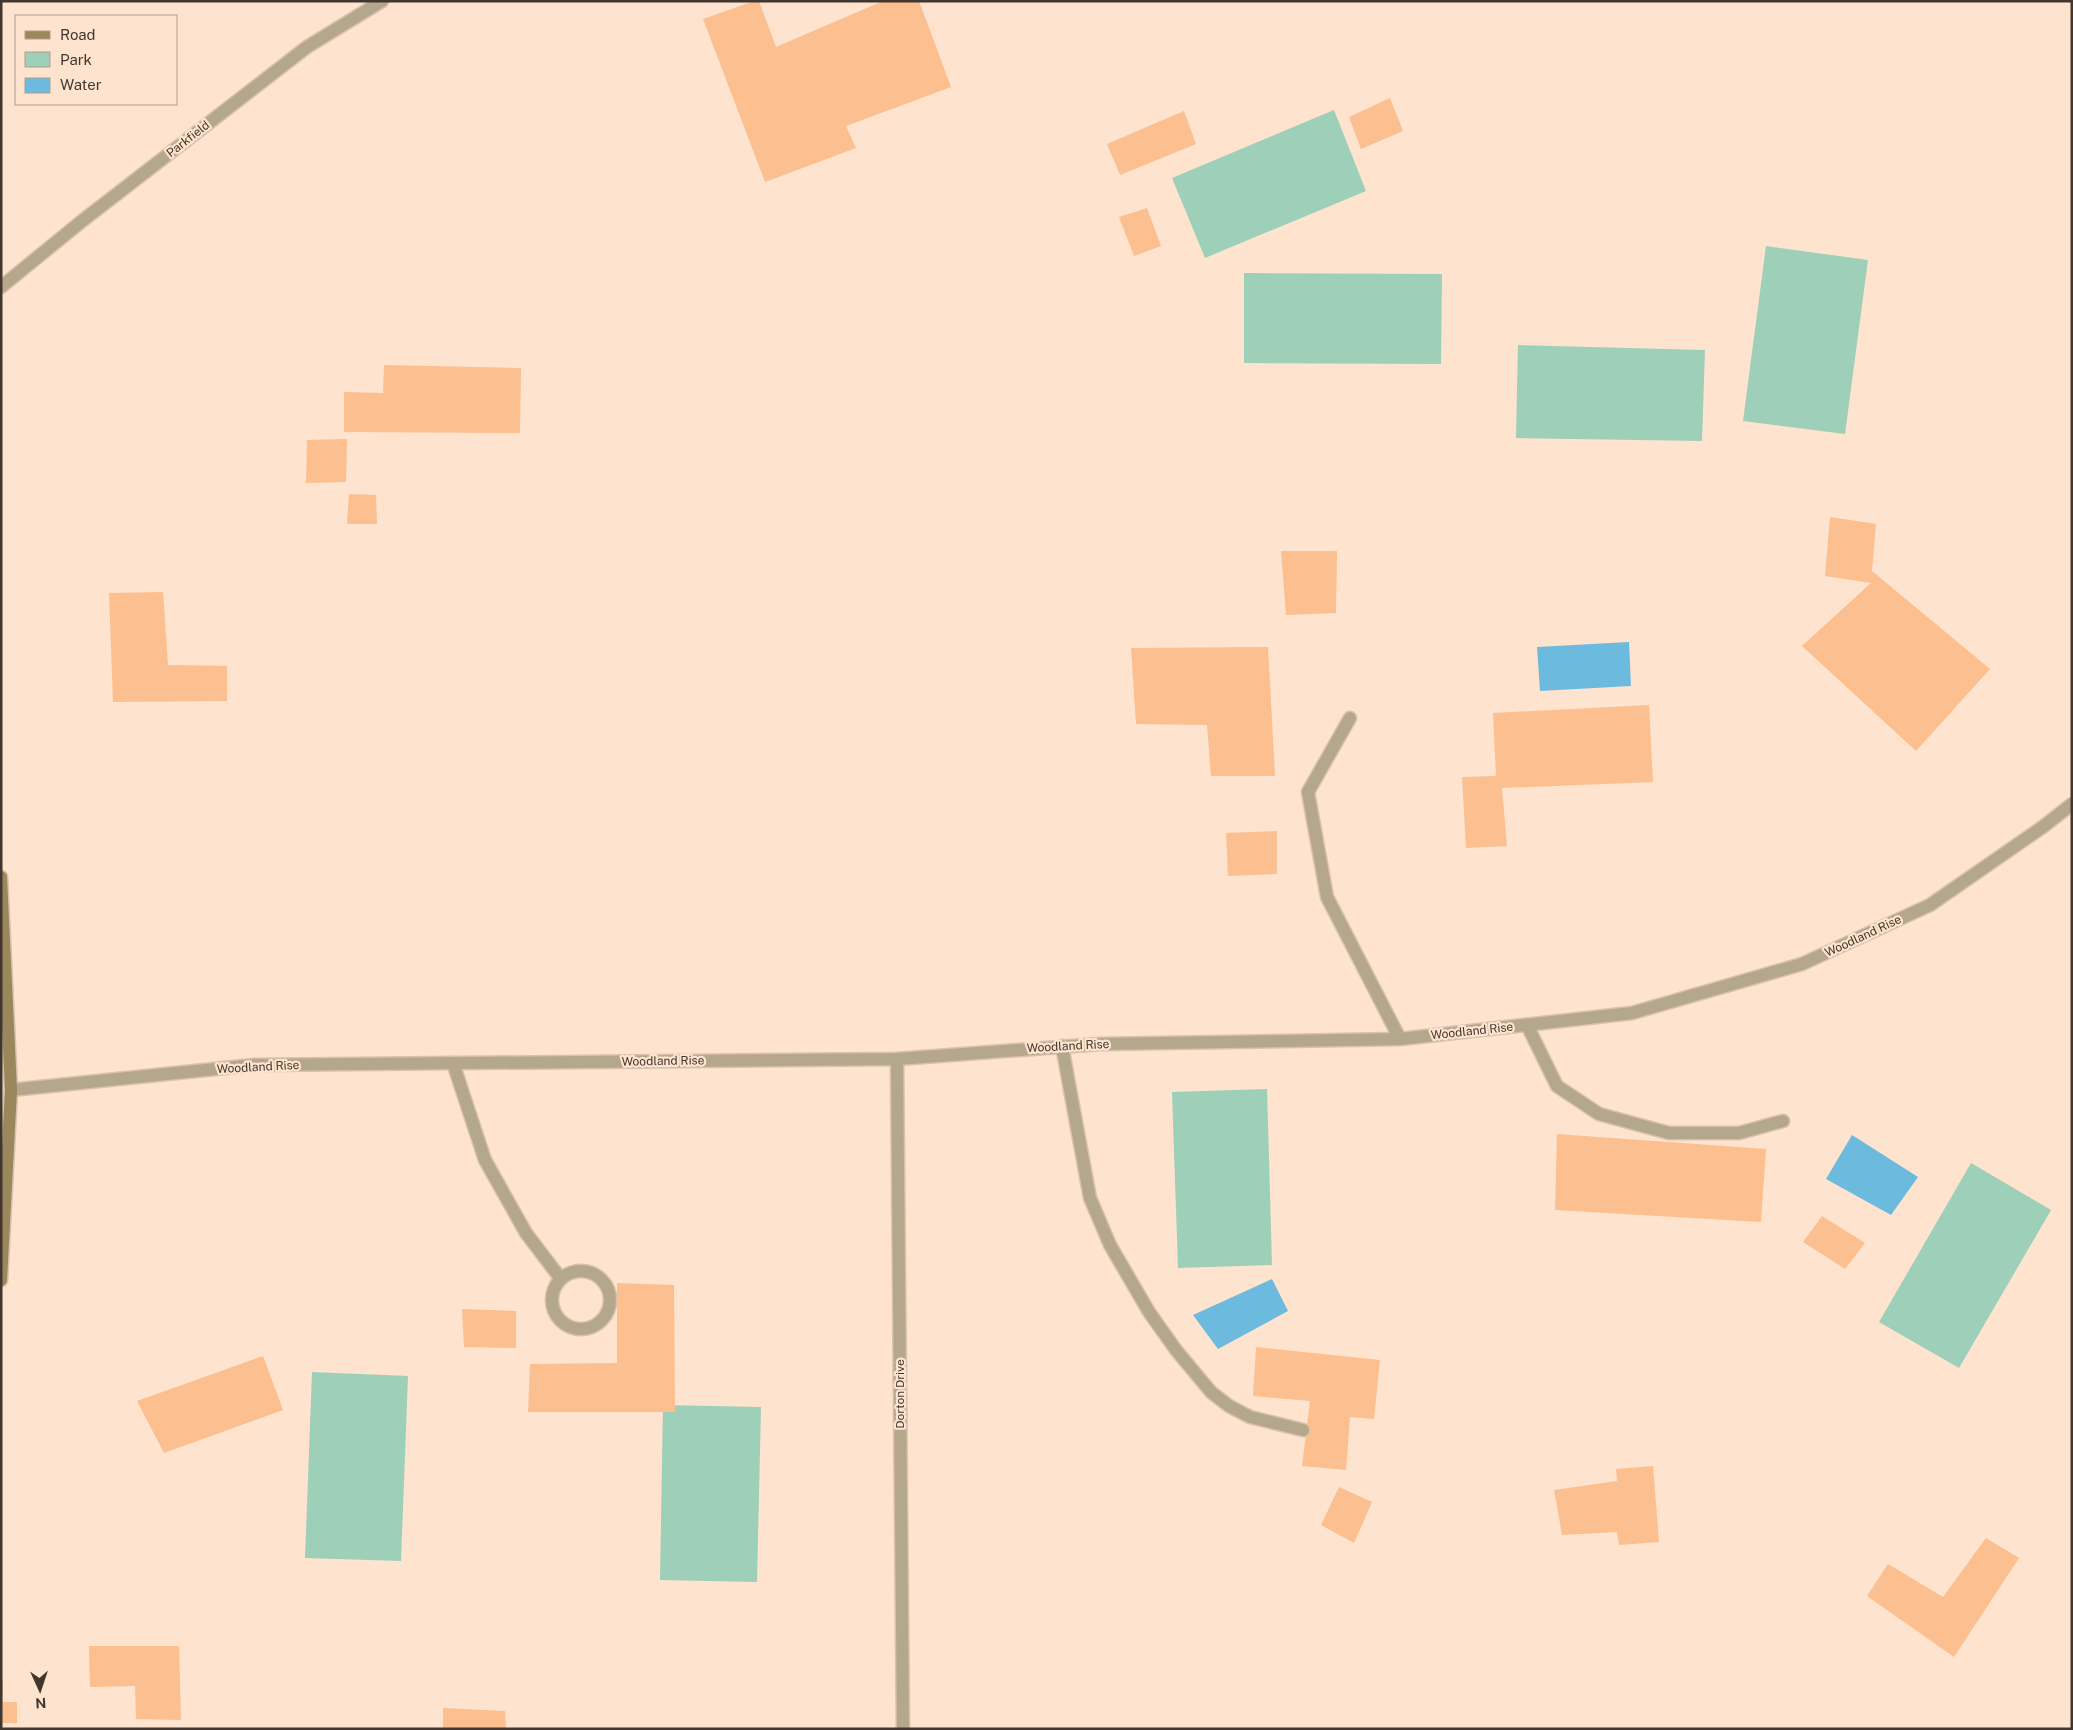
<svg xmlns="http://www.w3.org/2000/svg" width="2073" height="1730" font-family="'Public Sans',sans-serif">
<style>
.green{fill:#9ecfb8}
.water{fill:#6cbade}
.building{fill:#fcbf90}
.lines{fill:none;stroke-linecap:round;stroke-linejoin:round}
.lane-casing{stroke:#d8c1ae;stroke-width:15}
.street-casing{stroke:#d8c1ae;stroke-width:15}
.secondary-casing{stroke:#d8c1ae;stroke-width:15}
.lane{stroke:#b5a78b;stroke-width:12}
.street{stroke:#b5a78b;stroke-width:12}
.secondary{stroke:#9b875c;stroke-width:12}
.labels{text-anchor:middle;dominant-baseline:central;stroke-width:4.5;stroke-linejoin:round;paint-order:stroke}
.street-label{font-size:12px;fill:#41372e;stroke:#fee3ce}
</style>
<rect width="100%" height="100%" fill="#fee3ce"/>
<path class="green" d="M1334,110L1366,191L1205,258L1172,178Z
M1766,246L1868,260L1845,434L1743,421Z
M1244,273L1442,274L1441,364L1244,363Z
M1518,345L1705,350L1702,441L1516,438Z
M1267,1089L1272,1265L1178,1268L1172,1092Z
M1971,1163L2051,1210L1959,1368L1879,1322Z
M312,1372L408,1376L401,1561L305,1558Z
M663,1405L761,1407L757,1582L660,1580Z"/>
<path class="water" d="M1629,642L1631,686L1540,691L1537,647Z
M1852,1135L1918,1177L1891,1215L1826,1179Z
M1272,1279L1288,1311L1218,1349L1193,1315Z"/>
<path class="building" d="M754,1H759L776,47L883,1H919L951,87L846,126L856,148L765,182L703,19Z
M1390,98L1403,131L1361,149L1349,117Z
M1184,111L1196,144L1120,175L1107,144Z
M1147,208L1161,246L1134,256L1119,217Z
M384,365L521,368L520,433L344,432V392L383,393Z
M347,439L346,482L306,483L307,440Z
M349,494L376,495L377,524H347Z
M1830,517L1876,524L1872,571L1990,669L1916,751L1802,646L1871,583L1825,576Z
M1281,551H1337L1336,613L1286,615Z
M163,592L168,665L227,666V701L113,702L109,593Z
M1268,647L1275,776H1211L1207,725L1136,724L1131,648Z
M1649,705L1653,782L1502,788L1507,846L1466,848L1462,777L1496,776L1493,713Z
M1277,831V874L1228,876L1226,833Z
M1557,1134L1766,1149L1761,1222L1555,1210Z
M1822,1216L1865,1243L1845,1269L1803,1242Z
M617,1283L674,1285L675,1412H528L530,1364L617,1363Z
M462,1309L516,1311V1348L464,1347Z
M1256,1347L1380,1360L1374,1419L1350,1417L1346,1470L1302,1466L1310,1401L1253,1396Z
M263,1356L283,1410L164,1453L137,1401Z
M1653,1466L1659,1542L1619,1545L1617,1532L1562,1535L1554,1490L1617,1481L1616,1469Z
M1339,1487L1372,1502L1354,1543L1321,1525Z
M1986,1538L2019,1558L1954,1657L1867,1596L1888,1564L1943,1597Z
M89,1646H179L181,1720L136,1719L135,1686L90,1687Z
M1,1680H3V1702H17V1723H1Z
M443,1708L505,1711L506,1729H443Z"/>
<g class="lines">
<g class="lane-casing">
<path id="lane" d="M1527,1025L1557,1086L1599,1114L1669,1133H1739L1783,1121
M1062,1046L1090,1198L1110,1245L1149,1312L1176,1350L1211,1392L1229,1406L1250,1417L1303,1430
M897,1059L903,1729
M453,1063L485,1160L526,1233L561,1279
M552 1300a29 29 0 1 1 58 0a29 29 0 1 1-58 0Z"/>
</g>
<g class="street-casing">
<path id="street" d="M1,287L82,221L307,47L382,1
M1350,718L1308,792L1327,897L1400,1039
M11,1090L254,1065L897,1059L1100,1044L1400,1039L1632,1013L1802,964L1930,905L2044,826L2072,804"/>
</g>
<g class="secondary-casing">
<path id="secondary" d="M1,877L11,1090L1,1280"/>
</g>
<use href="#lane" class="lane"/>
<use href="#street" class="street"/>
<use href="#secondary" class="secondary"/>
</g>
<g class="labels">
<g class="street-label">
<text transform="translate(188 139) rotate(-38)">Parkfield</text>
<text transform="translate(1863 936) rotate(-25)">Woodland Rise</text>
<text transform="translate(1472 1031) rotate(-6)">Woodland Rise</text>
<text transform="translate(1068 1046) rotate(-3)">Woodland Rise</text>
<text transform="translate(663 1061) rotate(-1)">Woodland Rise</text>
<text transform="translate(258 1067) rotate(-3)">Woodland Rise</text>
<text transform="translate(900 1394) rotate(-90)">Dorton Drive</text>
</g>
</g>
<rect width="2073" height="1730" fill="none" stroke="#41372e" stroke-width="5"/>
<rect x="15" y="15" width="162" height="90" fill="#fee3ce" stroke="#b29e8e"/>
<rect x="25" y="31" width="25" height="8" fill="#9b875c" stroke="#b29e8e"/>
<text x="60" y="40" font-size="15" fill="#41372e">Road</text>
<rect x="25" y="52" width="25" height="15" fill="#9ecfb8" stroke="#b29e8e"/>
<text x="60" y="65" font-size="15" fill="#41372e">Park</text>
<rect x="25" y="78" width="25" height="15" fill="#6cbade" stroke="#b29e8e"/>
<text x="60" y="90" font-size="15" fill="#41372e">Water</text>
<g transform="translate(40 1690) rotate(177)" stroke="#fee3ce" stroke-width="4" paint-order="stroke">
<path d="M0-4L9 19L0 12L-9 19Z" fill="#41372e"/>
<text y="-8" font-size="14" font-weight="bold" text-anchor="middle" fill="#41372e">N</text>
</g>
</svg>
